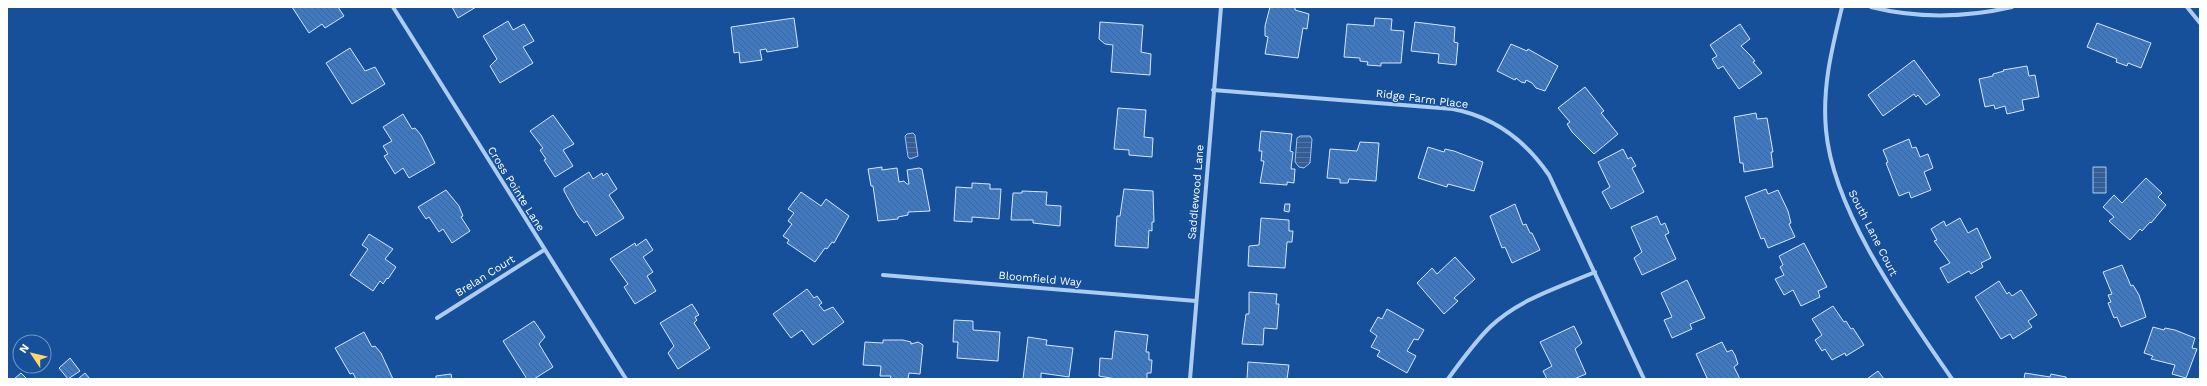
<svg xmlns="http://www.w3.org/2000/svg" width="2207" height="386" font-family="'Work Sans',sans-serif">
<style>
.water{fill:url(#water-rules);stroke:#9ec7f5}
.building{fill:url(#building-back-hatch);stroke:#d4e6fc}
.lines{fill:none;stroke-linecap:round;stroke-linejoin:round}
.street{stroke:#acccf2;stroke-width:4}
.labels{text-anchor:middle;dominant-baseline:central;stroke-width:3;stroke-linejoin:round;paint-order:stroke}
.street-label{font-size:11px;fill:#fff;stroke:#16509a}
</style>
<defs>
<pattern id="water-rules" width="6" height="5" patternUnits="userSpaceOnUse"><rect width="6" height="5" fill="#345e94"/><path d="M0 2.5h6" fill="none" stroke="#5276a4"/></pattern>
<pattern id="building-back-hatch" width="6" height="6" patternUnits="userSpaceOnUse"><rect width="6" height="6" fill="#3f79c1"/><path d="M-1 5l2 2M0 0l6 6M5-1l2 2" fill="none" stroke="#45658c"/></pattern>
</defs>
<rect width="100%" height="100%" fill="#16509a"/>
<path class="water" d="M913,133L915,135L918,156L910,159L908,157L905,136L907,134Z
M1300,136H1310L1312,139L1310,163L1304,168L1299,167L1295,162L1297,138Z
M2093,167H2106V193H2093Z"/>
<path class="building" d="M292,7H338L344,16L325,28L322,24L309,33Z
M452,7H476L458,18Z
M1270,7H1295V10L1309,14L1307,29L1303,28L1298,58L1265,54L1268,37L1265,36V26Z
M794,18L798,47L767,52L766,49L760,50L762,60L740,63L739,52L734,53L731,27Z
M1375,18L1392,19L1391,30L1404,31L1401,63H1381V66L1367,65L1368,62L1360,61V58L1344,57L1347,24L1374,26Z
M508,21L513,30L524,24L534,41L523,47L533,63L500,83L490,66L497,59L483,36Z
M1100,22L1143,25L1141,52L1151,54L1150,75L1111,72L1113,45L1105,44L1099,39Z
M1415,22L1455,27L1454,42L1458,43L1456,65L1438,63L1439,54L1411,51Z
M2097,23L2151,43L2141,68L2128,63L2127,66L2116,62L2117,59L2087,47Z
M1740,24L1750,39L1741,46L1750,55L1755,61L1753,62L1762,73L1739,89L1723,66L1718,69L1712,59L1717,56L1710,45Z
M1511,44L1527,51L1528,49L1558,66L1545,91L1536,88L1532,83L1526,80L1525,83L1521,82L1516,78L1515,80L1497,71Z
M350,48L365,71L375,67L385,84L352,104L326,63Z
M1914,60L1940,95L1926,105L1918,95L1916,97L1914,94L1883,116L1868,95Z
M2027,66L2029,76L2035,75L2039,97L2022,100L2024,110L2007,114L2005,106L1995,109L1994,105L1985,107L1979,79L1993,76V74L2004,71L2003,70Z
M1585,87L1604,111L1601,113L1618,134L1594,154L1572,132L1567,124L1570,122L1558,108Z
M1118,108L1146,110L1144,137L1153,138L1152,157L1129,155V150L1114,149Z
M1756,113L1757,119L1767,118L1773,152H1771L1773,167L1744,172L1743,163H1740L1734,117Z
M403,114L412,129L415,128L421,135L435,163L409,178L403,168L395,174L384,156L388,154L383,146L392,141L383,127Z
M553,115L574,144L563,150L573,166L555,177L544,160L546,159L540,150L543,148L530,131Z
M1261,131L1292,134L1290,151L1293,152L1291,169H1295L1294,183L1287,182V185L1260,183L1264,161H1261L1262,151H1259Z
M1909,139L1912,148L1916,147L1920,157L1928,154L1933,168L1924,172L1931,190L1911,198L1909,192L1899,196L1886,163L1888,162L1883,150Z
M1360,142L1379,143L1376,181L1349,179L1348,183H1340V179L1327,178L1330,149L1357,151Z
M1428,147L1444,152L1445,149L1454,151L1483,162L1474,191L1448,184L1447,187L1418,178Z
M1623,149L1628,159L1631,157L1636,166L1632,168L1644,192L1611,209L1602,192L1610,187L1598,162Z
M882,167V170L897,168L899,182L904,181L907,184H909L907,170L919,168L922,169L930,211L908,212V215L898,217V219L878,221L873,186H871L868,169Z
M589,172L593,179L602,173L603,176L607,173L617,189L609,195L624,218L596,236L587,221L584,223L578,216L564,191V188Z
M2146,178L2162,193L2158,197L2166,205L2151,223L2150,222L2142,231L2140,229L2130,240L2109,221L2114,217L2103,207L2114,195L2122,203Z
M972,183L990,184V189H1001L999,219L972,217V222L954,221L956,187L972,188Z
M1124,189L1153,191L1154,222H1152V231L1149,230L1148,248L1115,246L1117,216H1120Z
M1766,189L1768,194L1778,190L1788,211L1791,223L1789,224L1795,237L1768,248L1764,238L1761,239L1745,197Z
M446,190L459,206L463,216L461,217L470,231L452,243L443,229L439,232L429,217L426,219L418,207Z
M1022,191L1047,192L1046,205L1061,206L1060,226L1033,223V220H1011L1013,193H1022Z
M801,192L821,206L826,199L849,216L834,243L832,242L827,249L825,248L815,262L787,243L789,240L783,236L792,224L788,221L794,213L788,209Z
M1285,204H1290L1289,212L1284,211Z
M1515,204L1523,225L1526,224L1530,233H1532L1540,250L1512,263L1505,247L1502,248L1490,216Z
M1657,216L1661,225L1665,223L1669,233L1665,235L1676,259L1642,275L1634,258L1642,252L1631,227Z
M1261,218L1289,220V231H1293L1292,242H1287L1285,268L1248,266L1249,246L1259,245Z
M1960,218L1968,233L1977,228L1991,258L1981,263L1983,267L1971,274L1969,271L1948,283L1940,268L1950,263L1934,241L1937,240L1931,229L1944,221L1946,226Z
M369,234L393,249L385,259L396,267L388,279L387,278L383,284L380,281L373,291L350,275L368,249L362,245Z
M646,239L653,250L643,257L653,272L647,276L656,291L635,304L624,287L628,284L610,259L635,243L636,246Z
M1804,243L1827,287L1818,291L1820,297L1801,306L1793,290L1784,295L1775,279L1784,275L1780,267L1783,265L1779,256Z
M1455,257L1475,279L1454,298L1458,301L1444,314L1417,283L1432,268L1437,274Z
M2122,265L2131,286L2133,285L2139,295L2146,317L2121,327L2117,317L2114,318L2108,303L2111,302L2108,295L2112,294L2103,272Z
M1687,280L1705,318L1690,324L1692,329L1672,338L1664,320L1672,317L1661,293Z
M1999,281L2007,294L2009,292L2012,296L2021,290L2037,315L2028,321L2032,327L2013,339L2010,334L2001,339L1975,297Z
M807,289L814,298L817,296L822,303L819,305L824,311L833,307L844,322L813,345L802,330L791,338L773,314Z
M1249,292L1277,294L1276,304H1279L1277,329L1264,328L1263,345L1242,344L1246,314H1249Z
M692,304L699,315L695,317L697,320L694,323L710,348L678,369L668,353L674,346L660,323Z
M1833,306L1844,322L1846,321L1851,329L1853,328L1864,345L1846,356L1845,353L1832,360L1825,349L1822,351L1815,340L1822,335L1812,319Z
M1387,309L1424,330L1418,340L1414,339L1407,351L1416,356L1407,373L1377,356L1380,351L1371,347L1377,336L1370,331L1378,317L1382,319Z
M954,320L973,321V330L1000,332L998,361L957,358L958,342H953Z
M534,321L545,337L539,344L553,367L534,379H527L503,341Z
M1574,326L1582,343L1575,349L1586,374L1574,379H1547L1543,371L1552,366L1540,342Z
M2153,327L2164,330L2165,328L2175,330L2195,338L2192,348L2197,349L2186,378L2172,374L2175,365L2151,359L2153,356L2144,353Z
M1115,331L1148,335L1146,352H1149V360H1152L1151,373H1147V379H1116L1099,376L1100,358L1112,359Z
M364,332L372,347L375,346L381,353L393,379H356L353,373L350,374L335,348Z
M1028,337L1047,340L1046,345L1073,348L1069,377L1041,373V379H1023Z
M883,340H903L911,342V344L918,342L923,345L920,374L909,373L908,379H890L891,376H880L881,366L863,365L865,342L883,343Z
M1722,342L1727,352L1732,350L1735,355L1738,364L1734,367L1740,379H1704L1707,378L1696,354Z
M70,358L80,371L68,379L59,368Z
M1248,362L1289,365L1287,379H1247Z
M1878,371L1884,379H1867Z
M21,373L27,379H14Z
M85,373L90,379H78Z
M2025,373L2050,377L2051,374L2066,377L2067,379H2024Z
M451,374L452,379H436V376Z"/>
<g class="lines">
<path class="street" d="M393,7L626,379
M1842,7C1832,48 1822,87 1826,130C1833,212 1906,312 1952,379
M1871,7C1919,19 1964,18 2012,7
M2187,7L2200,23
M1213,90L1453,109C1495,117 1525,140 1549,175L1644,379
M883,275L1196,301
M437,318L544,250
M1190,379L1221,7
M1448,379C1461,361 1474,343 1490,327C1519,299 1560,287 1595,272"/>
</g>
<g class="labels">
<g class="street-label">
<text transform="translate(1422 99) rotate(7)">Ridge Farm Place</text>
<text transform="translate(516 189) rotate(58)">Cross Pointe Lane</text>
<text transform="translate(1196 192) rotate(-85)">Saddlewood Lane</text>
<text transform="translate(1873 233) rotate(63)">South Lane Court</text>
<text transform="translate(485 276) rotate(-32)">Brelan Court</text>
<text transform="translate(1040 279) rotate(5)">Bloomfield Way</text>
</g>
</g>
<rect width="2207" height="386" fill="none" stroke="#ffffff" stroke-width="16"/>
<g transform="translate(32 354) rotate(305)"><circle r="19" fill="#16509a" stroke="#7396c2"/>
<path d="M0-3L7 15L0 10L-7 15Z" fill="#ffd56d"/>
<text y="-6" font-size="11" font-weight="bold" text-anchor="middle" fill="#ffffff">N</text>
</g>
</svg>
